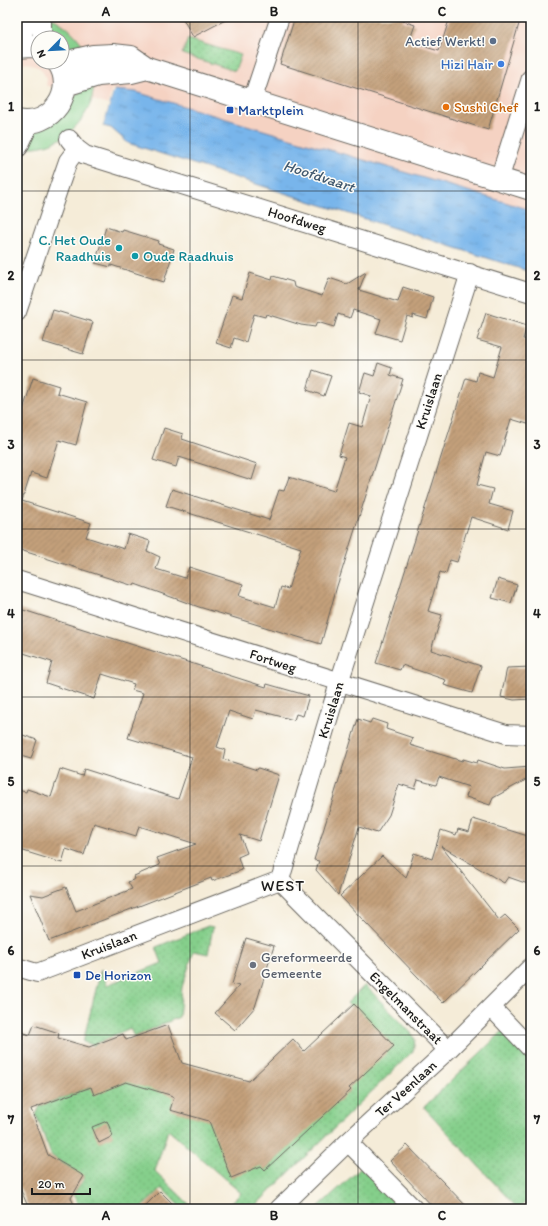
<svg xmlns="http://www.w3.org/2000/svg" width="548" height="1226" font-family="Itim,sans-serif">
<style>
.built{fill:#f5d2c2;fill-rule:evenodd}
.grass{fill:url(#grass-dots);stroke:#507654}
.garden{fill:#85cf8b;stroke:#507654}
.water{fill:url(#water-ripples);stroke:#4a6884}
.pier{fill:#f5ecd8}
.building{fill:url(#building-hatch)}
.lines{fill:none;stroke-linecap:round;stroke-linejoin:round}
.minor-casing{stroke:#68655e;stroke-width:20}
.tertiary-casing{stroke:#68655e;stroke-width:24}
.minor{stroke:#fff;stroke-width:18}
.tertiary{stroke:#fff;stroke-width:22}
.grid{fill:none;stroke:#1c1c1c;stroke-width:1;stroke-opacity:0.55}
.service-dot{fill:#5c6f8a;stroke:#fdfcf7;stroke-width:1.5}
.shop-dot{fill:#3f7fe0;stroke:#fdfcf7;stroke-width:1.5}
.food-dot{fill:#e8710a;stroke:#fdfcf7;stroke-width:1.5}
.transit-dot{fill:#1a4fb4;stroke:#fdfcf7;stroke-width:1.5}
.culture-dot{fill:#0f9aa8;stroke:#fdfcf7;stroke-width:1.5}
.worship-dot{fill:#6b7280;stroke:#fdfcf7;stroke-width:1.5}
.labels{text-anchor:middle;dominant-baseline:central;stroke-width:3;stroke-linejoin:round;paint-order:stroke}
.service-label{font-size:14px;fill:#4e5e75;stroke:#fdfcf7;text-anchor:end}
.shop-label{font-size:14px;fill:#366cbe;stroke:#fdfcf7;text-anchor:end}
.food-label{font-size:14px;fill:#c56008;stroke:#fdfcf7;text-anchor:start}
.transit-label{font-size:14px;fill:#164399;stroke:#fdfcf7;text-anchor:start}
.street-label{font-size:14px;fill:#1c1c1c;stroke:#fdfcf7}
.culture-label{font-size:14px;fill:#0d838f;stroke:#fdfcf7;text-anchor:end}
.worship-label{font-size:14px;fill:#5b616d;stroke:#fdfcf7;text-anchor:start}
.water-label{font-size:15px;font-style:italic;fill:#41596f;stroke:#fdfcf7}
.quarter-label{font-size:16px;letter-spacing:1px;fill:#1c1c1c;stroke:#fdfcf7}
.neatline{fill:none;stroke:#1c1c1c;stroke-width:1.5}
.grid-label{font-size:13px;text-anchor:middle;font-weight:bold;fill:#1c1c1c}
</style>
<defs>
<pattern id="grass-dots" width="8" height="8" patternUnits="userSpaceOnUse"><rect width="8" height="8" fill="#85cf8b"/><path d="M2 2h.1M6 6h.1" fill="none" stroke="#72b177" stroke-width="1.8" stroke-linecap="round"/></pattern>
<pattern id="water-ripples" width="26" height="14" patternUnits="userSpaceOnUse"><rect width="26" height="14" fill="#78b5eb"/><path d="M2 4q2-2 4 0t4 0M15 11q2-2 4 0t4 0" fill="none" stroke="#679bc9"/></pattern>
<pattern id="building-hatch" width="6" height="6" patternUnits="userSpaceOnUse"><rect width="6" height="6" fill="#c4a07b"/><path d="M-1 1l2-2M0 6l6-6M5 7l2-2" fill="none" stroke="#9e8264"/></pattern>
</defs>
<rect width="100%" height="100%" fill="#fdfcf7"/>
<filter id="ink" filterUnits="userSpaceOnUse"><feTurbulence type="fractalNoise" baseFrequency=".025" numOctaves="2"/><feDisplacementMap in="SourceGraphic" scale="8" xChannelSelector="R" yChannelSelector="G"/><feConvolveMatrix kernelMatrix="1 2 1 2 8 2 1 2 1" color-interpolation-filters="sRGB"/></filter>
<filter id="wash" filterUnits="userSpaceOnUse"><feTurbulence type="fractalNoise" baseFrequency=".012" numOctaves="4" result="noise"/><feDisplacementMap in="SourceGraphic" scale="16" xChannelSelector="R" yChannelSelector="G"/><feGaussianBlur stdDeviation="0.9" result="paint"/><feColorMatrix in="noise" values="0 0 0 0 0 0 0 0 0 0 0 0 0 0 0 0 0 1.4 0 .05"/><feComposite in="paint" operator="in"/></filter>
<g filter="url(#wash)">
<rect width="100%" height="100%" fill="#f5ecd8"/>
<path class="built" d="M17,17H531V239L17,76ZM38,38H62V62H38Z"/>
<path class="grass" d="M188,39L241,55L235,71L182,54Z
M208,926L213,927L208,954L194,951L182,987L179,1017L134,1037L130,1028L93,1045L83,1042L101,969L107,985L162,963L156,947Z
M365,985L413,1035L415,1040L413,1051L252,1209H237L231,1203L241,1193L168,1130L155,1171L194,1209H182L162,1188L140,1209H73L77,1203L73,1194L85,1178L51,1155L36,1115L40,1106L93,1086L96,1093L131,1080L177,1096L211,1121L366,1020L347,1003Z
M503,1031L531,1062V1151L525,1156L531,1164V1198L518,1209L424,1107Z
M361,1168L402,1209H316Z"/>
<path class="garden" d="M50,17C67,25 78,36 87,52H70L62,50V38H52Z
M94,83C93,89 93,96 91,102C80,130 54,150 23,147C26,143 29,138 32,134C36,130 43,129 48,125C64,111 74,91 94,83Z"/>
<path class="water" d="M114,90L136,92L531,210V272L128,143L111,128L103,126Z"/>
<path class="pier" d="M27,63L40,68L47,79L45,93L35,103L17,97V66Z
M112,89L114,90L103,126L102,125Z"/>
<g id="blocks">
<path class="building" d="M182,17H231L193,37Z
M295,17H404L403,21L415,25L409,42L439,51L450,17H521L488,130L280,64Z
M106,227L122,232L123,230L159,241L158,244L174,249L164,282L111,265V267L95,263Z
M366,272L359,290L398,302L403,287L433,297L427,319L413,315V318L407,316L400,340L376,333L381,319L353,310L350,318L338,314L334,327L317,322L315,327L301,325L266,314L265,317L254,314L246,342L234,338L231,348L216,343L232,295L242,298L250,273L272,280L273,276L293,282L294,287L322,296L329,278L347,284Z
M53,310L93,322L83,354L43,342Z
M486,313L527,326L523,339L531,340V425L511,419L500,456L486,452L477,485L493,489L489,504L513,511L508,529L471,517L457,562L450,560L446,574L440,572L428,611L442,615L431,650L481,666L472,693L444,685L446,680L402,665L400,670L376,663L466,378L476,381L478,372L493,377L502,347L477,340Z
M378,363L392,368L390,375L403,379L337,586L321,644L199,607L135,584L134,586L17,549V429L33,378L59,386L57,393L87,402L76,445L59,440L47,478L31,473L22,501L91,523L86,537L124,549L128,534L150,541L147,551L160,557L156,569L185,578L189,567L243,584L239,596L275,607L281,587L288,589L301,548L166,506L172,489L269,520L279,490L284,491L289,477L334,491L345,457L339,455L349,423L362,427L371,396L359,392L365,373L374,376Z
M313,370L331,376L324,396L307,390Z
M164,428L183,434L182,439L257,464L252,480L179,457L176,467L153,460Z
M498,579L517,585L511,603L492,598Z
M17,608L266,687L267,684L309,696L303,716L296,714L294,720L256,710L253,719L229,711L217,747L225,750L223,759L257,770L258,768L279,775L259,841L240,835L247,853L238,857L242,870L212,881L211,878L49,941L30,894L43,896L66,887L76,911L132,889L128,882L135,879L134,876L160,865L157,858L196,844L139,826L136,836L94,823L84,855L66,849L62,863L17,849V790L26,792L27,789L51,797L60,769L82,776L84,769L178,799L192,757L128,738L143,693L132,690L134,684L102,674L94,699L46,683L52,662L17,651Z
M531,667V699L514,700L501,697L507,668Z
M358,719L370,723L372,719L387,724L386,729L413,738L410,745L462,761L463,759L477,763L478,760L505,769L531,767V777L493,798L490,805L466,797L469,787L439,777L436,785L418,780L415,789L399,784L389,815L377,833L359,827L338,895L316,870L319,861L314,860Z
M17,733L37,740L31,759L17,755Z
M473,819L531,837V885L508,877L504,883L441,846L499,920L505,915L519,929L443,1003L340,896L382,856L406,878L414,853L432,859L441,830L456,835L458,829L469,832Z
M246,938L274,946L255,1007L235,1030L215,1013L239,986L232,984Z
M354,1004L394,1046L349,1088L351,1090L265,1170L261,1166L231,1178L209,1121L170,1110L174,1097L170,1095L126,1082L94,1095L91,1087L31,1109L48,1155L84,1176L71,1198L76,1209H29L17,1181V1031L30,1035L34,1025L59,1033L58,1038L89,1047L123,1034L126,1040L168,1025L182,1063L249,1081L293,1039L304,1051Z
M107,1121L113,1136L99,1143L92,1127Z
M407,1145L443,1182L469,1209H435L390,1161Z
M160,1191L178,1209H142Z"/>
</g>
</g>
<g filter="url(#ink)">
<use href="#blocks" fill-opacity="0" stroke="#68655e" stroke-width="1"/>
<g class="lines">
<g class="minor-casing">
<path id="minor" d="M42,17V38
M21,46L27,17
M252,101L280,17
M69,139L77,149L85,155L531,293
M499,180L531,78
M17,312L60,184L68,161L77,149
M17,580L506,734L531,735
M280,880L448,1050
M17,967L37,973L280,880L339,683L470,273
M492,1008L531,1049
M348,1142L414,1209
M279,1209L348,1142L448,1050L531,967"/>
</g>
<g class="tertiary-casing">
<path id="tertiary" d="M17,47L32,46L38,47
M59,64L93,56L113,55L131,57L147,68L531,189
M65,85L98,75L131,72L147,68
M17,121C51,129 78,91 58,62
M17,146L28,122"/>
</g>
<use href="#minor" class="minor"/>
<use href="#tertiary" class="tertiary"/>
</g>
</g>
<path class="grid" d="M190,17V1209M358,17V1209M17,191H531M17,360H531M17,529H531M17,697H531M17,866H531M17,1035H531"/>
<circle class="service-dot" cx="493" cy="41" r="4"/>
<circle class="shop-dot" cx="501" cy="64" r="4"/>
<circle class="food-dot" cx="446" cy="107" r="4"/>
<g class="transit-dot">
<rect x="226" y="106" width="8" height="8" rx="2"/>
<rect x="73" y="971" width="8" height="8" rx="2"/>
</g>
<g class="culture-dot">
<circle cx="119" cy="248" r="4"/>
<circle cx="135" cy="256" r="4"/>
</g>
<circle class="worship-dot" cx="253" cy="965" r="4"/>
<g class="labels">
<g class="service-label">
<text x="485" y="41">Actief Werkt!</text>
</g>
<g class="shop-label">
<text x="493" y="64">Hizi Hair</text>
</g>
<g class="food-label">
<text x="454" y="107">Sushi Chef</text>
</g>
<g class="transit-label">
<text x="238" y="110">Marktplein</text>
<text x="85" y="975">De Horizon</text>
</g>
<g class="street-label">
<text transform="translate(297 220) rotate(17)">Hoofdweg</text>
<text transform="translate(429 401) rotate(-72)">Kruislaan</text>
<text transform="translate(273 661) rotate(18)">Fortweg</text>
<text transform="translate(331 710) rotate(-73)">Kruislaan</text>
<text transform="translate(109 945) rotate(-21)">Kruislaan</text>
<text transform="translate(406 1008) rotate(45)">Engelmanstraat</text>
<text transform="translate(406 1089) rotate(-42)">Ter Veenlaan</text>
</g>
<g class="culture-label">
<text x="111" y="240">C. Het Oude<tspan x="111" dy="16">Raadhuis</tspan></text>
<text x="143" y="256" text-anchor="start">Oude Raadhuis</text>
</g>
<g class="worship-label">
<text x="261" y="957">Gereformeerde<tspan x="261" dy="16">Gemeente</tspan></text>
</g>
<g class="water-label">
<text transform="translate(319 176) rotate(18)">Hoofdvaart</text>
</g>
<g class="quarter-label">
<text x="283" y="885">WEST</text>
</g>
</g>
<rect width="548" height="1226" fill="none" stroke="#fdfcf7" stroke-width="44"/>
<g transform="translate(50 50) rotate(246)"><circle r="19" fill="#fdfcf7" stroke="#a3a29f"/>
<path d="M0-3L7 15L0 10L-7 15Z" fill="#1f6fb2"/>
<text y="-6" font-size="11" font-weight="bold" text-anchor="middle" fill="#1c1c1c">N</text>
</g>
<path d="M32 1188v6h58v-6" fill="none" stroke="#1c1c1c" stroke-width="2"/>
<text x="38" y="1188" font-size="12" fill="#1c1c1c" stroke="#fdfcf7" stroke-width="3" paint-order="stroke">20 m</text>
<rect x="22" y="22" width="504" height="1182" class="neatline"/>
<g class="grid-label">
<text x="106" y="16">A</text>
<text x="274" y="16">B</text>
<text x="442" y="16">C</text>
<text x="11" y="111">1</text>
<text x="537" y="111">1</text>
<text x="11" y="280">2</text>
<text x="537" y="280">2</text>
<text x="11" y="449">3</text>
<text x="537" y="449">3</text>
<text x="11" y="618">4</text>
<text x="537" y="618">4</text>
<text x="11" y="786">5</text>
<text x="537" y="786">5</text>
<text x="11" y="955">6</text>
<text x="537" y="955">6</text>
<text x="11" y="1124">7</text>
<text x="537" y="1124">7</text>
<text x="106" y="1220">A</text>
<text x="274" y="1220">B</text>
<text x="442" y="1220">C</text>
</g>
</svg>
